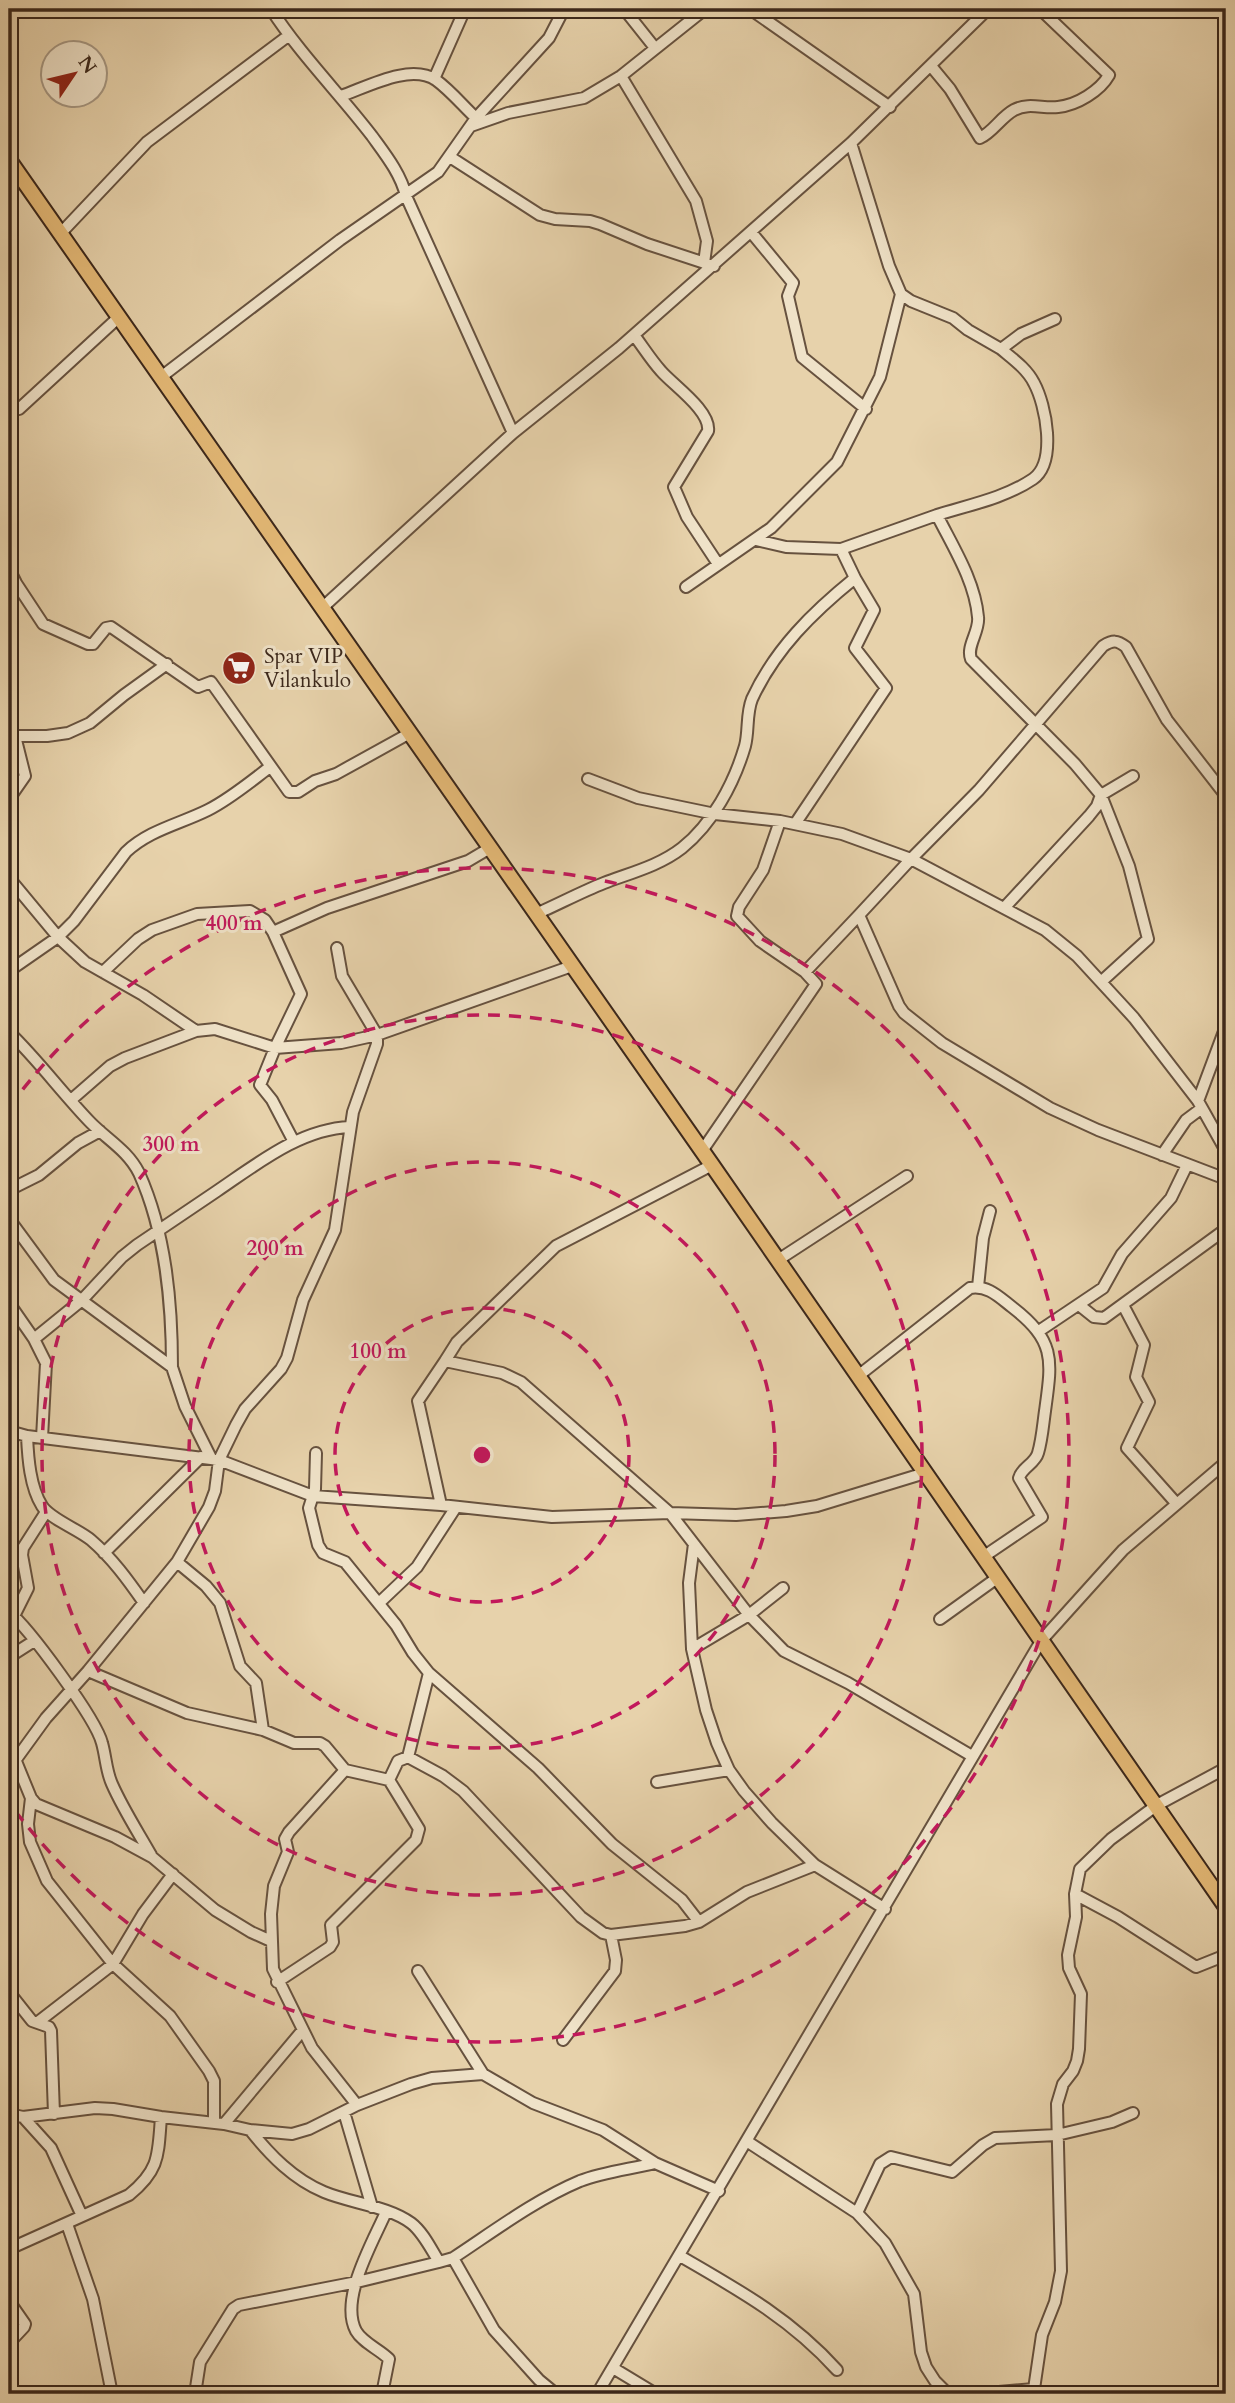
<svg xmlns="http://www.w3.org/2000/svg" width="1235" height="2403" font-family="Cardo,serif">
<style>
.lines{fill:none;stroke-linecap:round;stroke-linejoin:round}
.minor-casing{stroke:#67523f;stroke-width:14}
.major-casing{stroke:#3c281b;stroke-width:18}
.minor{stroke:#efe2c8;stroke-width:10}
.major{stroke:#e4b976;stroke-width:14}
.ring{fill:none;stroke:#c2185b;stroke-width:3.5;stroke-dasharray:12 9}
.labels{text-anchor:middle;dominant-baseline:central;stroke-width:6;stroke-linejoin:round;paint-order:stroke}
.poi-label{font-size:21px;fill:#3c281b;stroke:#efe2c8;text-anchor:start}
.centre{fill:#c2185b;stroke:#efe2c8;stroke-width:3.5}
.ring-label{font-size:21px;text-anchor:middle;font-weight:bold;fill:#c2185b;stroke:#efe2c8;stroke-width:6;stroke-linejoin:round;paint-order:stroke}
</style>
<rect width="100%" height="100%" fill="#e7d2ab"/>
<filter id="stains"><feTurbulence type="fractalNoise" baseFrequency=".00286" numOctaves="4"/><feColorMatrix values="0 0 0 0 .2 0 0 0 0 .09 0 0 0 0 .02 0 0 0 .5 -.17"/></filter>
<radialGradient id="worn" r=".72"><stop offset=".6" stop-color="#630" stop-opacity="0"/><stop offset="1" stop-color="#630" stop-opacity=".3"/></radialGradient>
<g class="lines">
<g class="minor-casing">
<path id="minor" d="M271,9C300,54 339,93 372,136C385,154 401,174 406,196L513,433
M624,9L655,48
M750,9L890,107
M931,66L950,89L980,138C993,132 1001,117 1014,110C1029,102 1043,109 1058,107C1077,105 1100,91 1109,75L1040,9
M621,76L696,201L707,241L704,263
M434,79L465,9
M341,96C367,87 410,63 436,80C451,91 463,106 476,118
M471,126L508,113L584,98L621,76L705,9
M851,143L889,266L901,294
M450,157L540,215L555,219L590,221L600,224L647,244L714,266
M751,232L793,283L788,296L802,357L866,409
M60,234L147,142L288,36
M634,335C643,347 651,360 661,371C673,385 711,411 708,431L674,487L687,517L718,564
M161,377L340,240L438,172L476,118L549,38L564,9
M9,411L19,409L119,317
M756,540L786,547L841,549
M9,569L16,583L43,624L88,644H93L106,628L111,627L198,687L211,682L289,792H298L315,781L336,774L410,733
M686,587L771,528L837,462L880,377L901,294L911,301L953,318L968,330L1001,349
M322,608L513,433L619,348L851,143L988,9
M9,736H47L68,733L90,723L124,695L167,664
M588,779L638,798L715,814L780,821L842,834L911,859L859,915L899,1006L904,1013L942,1043L1050,1108L1098,1130L1226,1179
M1226,796L1167,720L1126,647C1117,640 1113,640 1103,646L979,790L911,859L1045,930L1077,956L1134,1018L1198,1101L1226,1151
M9,799L25,776L15,736
M780,821L763,870L739,907L737,916L760,941L805,972
M795,824L886,688L855,648L874,610L855,578
M9,878L58,937L85,962L143,995L196,1031
M1005,907L1089,816L1097,806L1101,795L1075,764L971,659C966,646 980,631 978,617C975,581 953,547 937,515C969,505 1005,498 1033,479C1057,462 1046,405 1034,383C1027,369 1013,359 1001,349L1021,334L1055,319
M536,914C559,904 581,892 604,883C630,873 659,866 682,848C712,824 734,784 745,746C749,731 746,714 752,699C775,649 813,612 855,578L841,549L937,515
M273,932L327,908L468,861L490,848
M9,971L58,937L74,921L126,852C149,830 180,824 208,810C230,799 250,782 270,767
M103,972L138,939L152,930L197,914L250,911L265,920L273,932L301,994L275,1048L260,1085L272,1100L294,1142
M1102,981L1148,939L1129,866L1101,795L1133,776
M9,1032C38,1060 63,1094 91,1123C108,1140 128,1151 139,1173C166,1233 172,1303 172,1367
M71,1100L110,1066L125,1058L196,1031L215,1029L275,1048L341,1043L377,1035L572,966
M1198,1101L1226,1026
M702,1151L816,984L805,972L859,915
M1162,1155L1186,1120L1202,1108
M712,1165L556,1246L457,1342L445,1361L502,1373L521,1382L670,1513L749,1615L784,1651L848,1683L972,1756
M9,1190L39,1175L78,1143L100,1131
M9,1219L54,1280L172,1367L185,1406L211,1458
M778,1260L907,1176
M978,1287L983,1238L990,1211
M9,1303L34,1339L46,1363L42,1438
M1079,1305L1094,1317L1104,1318L1226,1229
M1123,1305L1144,1345L1136,1377L1149,1402L1127,1448L1176,1503
M1039,1331L1103,1288L1122,1254L1171,1198L1187,1165
M34,1339L82,1300L122,1257L137,1245C164,1227 190,1209 217,1191C257,1164 300,1129 350,1127
M858,1376L970,1288C988,1285 999,1297 1012,1307C1056,1341 1052,1360 1045,1411C1043,1425 1042,1440 1038,1453C1035,1464 1022,1467 1019,1478L1042,1517L983,1557
M9,1431L27,1436L219,1460L313,1496L441,1505L552,1517L670,1513L736,1515L786,1511L817,1506L925,1473
M27,1436C28,1458 30,1487 42,1506C50,1519 78,1529 91,1540C112,1558 128,1580 144,1603
M316,1453L315,1489L309,1508L318,1545L323,1553L345,1562L396,1625L413,1653L429,1673L538,1768L612,1844L682,1900L699,1922
M441,1505L418,1401L445,1361
M694,1544L689,1583L692,1649L706,1710L717,1743L729,1770L744,1791L772,1823L815,1865L885,1909
M104,1553L201,1457
M177,1562L206,1586L220,1603L240,1666L256,1683L263,1730L294,1743H320L325,1746L345,1770L389,1780L398,1761L408,1757L443,1776L463,1791L581,1917L603,1933L611,1935L685,1926L699,1922L747,1892L815,1865
M379,1603L417,1567L456,1507
M9,1612C29,1628 96,1719 102,1743C106,1757 106,1771 112,1784C123,1809 138,1832 151,1855
M14,1616L28,1588L22,1555L23,1548L46,1512
M940,1619L997,1578
M692,1649L749,1615L783,1588
M9,1657L34,1641
M88,1671L187,1713L263,1730
M408,1757L429,1673
M15,1759L31,1798L36,1804L115,1837L152,1857L215,1910L251,1932L271,1941
M9,1769L46,1718L88,1671L177,1562L209,1507L215,1491L219,1460L236,1425L245,1409L281,1369L287,1358L303,1300L335,1230L353,1112L377,1044V1035L342,976L337,948
M345,1770L289,1832L285,1839L288,1852L274,1886L271,1914L273,1969L312,2048L357,2105
M657,1782L729,1770
M31,1798L28,1824L30,1842L47,1881L113,1964L170,2016L209,2071L214,2081V2123
M1075,1894L1118,1917L1196,1967L1226,1955
M418,1971L483,2074
M277,1982L330,1947L333,1942L331,1925L416,1840L419,1829L389,1780
M9,1992L32,2021L49,2027L51,2031L54,2114
M38,2022L113,1964L143,1914L173,1874
M563,2040L615,1971L616,1960L611,1935
M344,2112L372,2207
M9,2114L23,2117L95,2108L113,2109L161,2117L224,2124L250,2130L292,2134L309,2129L357,2105L411,2084L432,2078L483,2074L533,2103L603,2130L655,2163L719,2191
M23,2117L51,2148L82,2216
M224,2124L302,2031
M250,2130C270,2155 293,2179 324,2192C350,2203 388,2206 411,2223C423,2232 431,2249 439,2262L453,2258L494,2330L539,2380L556,2394
M748,2142L857,2213L885,2243L914,2294L921,2352L926,2367L935,2381L948,2394
M857,2213L880,2164L891,2157L952,2172L983,2145L995,2138L1057,2135L1112,2122L1133,2113
M67,2224L93,2299L112,2394
M9,2249L129,2195C160,2170 158,2155 161,2117
M680,2256C739,2290 791,2319 837,2370
M453,2258C494,2231 535,2200 580,2181C603,2172 631,2169 655,2163
M9,2301L25,2324L24,2327L9,2343
M613,2368L656,2394
M195,2394L200,2362L233,2309L239,2305L357,2282L439,2262
M382,2394L389,2359C379,2349 363,2343 356,2331C339,2299 373,2242 386,2212
M597,2394L1041,1641L1123,1550L1226,1462
M976,2394L1034,2389L1042,2335L1055,2302L1061,2271L1057,2104L1063,2084L1073,2071L1077,2061L1079,2049L1081,1994L1069,1968L1068,1955L1076,1917L1075,1894L1080,1869L1111,1839L1157,1805L1226,1768"/>
</g>
<g class="major-casing">
<path id="major" d="M9,160L712,1165L1226,1907"/>
</g>
<use href="#minor" class="minor"/>
<use href="#major" class="major"/>
</g>
<g class="ring">
<circle cx="482" cy="1455" r="147"/>
<circle cx="482" cy="1455" r="293"/>
<circle cx="482" cy="1455" r="440"/>
<path d="M10 1106A587 587 0 1 1 10 1804"/>
</g>
<defs>
<g id="supermarket-disc" transform="scale(1.75)"><circle r="9.5" fill="#8f2418" stroke="#efe2c8"/><path d="M-6-5.5h2.5l.6 2H6L4.5 2H-2.5L-4.4-4H-6ZM-1.5 3.2a1.3 1.3 0 1 0 .1 0ZM3 3.2a1.3 1.3 0 1 0 .1 0Z" fill="#fff"/></g>
</defs>
<g fill-rule="evenodd">
<use href="#supermarket-disc" x="239" y="668"/>
</g>
<g class="labels">
<g class="poi-label">
<text x="264" y="656">Spar VIP<tspan x="264" dy="24">Vilankulo</tspan></text>
</g>
</g>
<circle cx="482" cy="1455" r="10" class="centre"/>
<g class="ring-label">
<text x="234" y="930">400 m</text>
<text x="171" y="1151">300 m</text>
<text x="275" y="1255">200 m</text>
<text x="378" y="1358">100 m</text>
</g>
<rect width="1235" height="2403" fill="none" stroke="#e7d2ab" stroke-width="35"/>
<rect x="10" y="10" width="1214" height="2382" fill="none" stroke="#3c281b" stroke-width="3.5"/>
<rect x="18" y="18" width="1200" height="2368" fill="none" stroke="#3c281b" stroke-width="2"/>
<g transform="translate(74 74) rotate(55)"><circle r="33" fill="#efe2c8" stroke="#a79883" stroke-width="2"/>
<path d="M0-5L12 26L0 18L-12 26Z" fill="#8f2418"/>
<text y="-10" font-size="19" font-weight="bold" text-anchor="middle" fill="#3c281b">N</text>
</g>
<rect width="100%" height="100%" filter="url(#stains)"/>
<rect width="100%" height="100%" fill="url(#worn)"/>
</svg>
